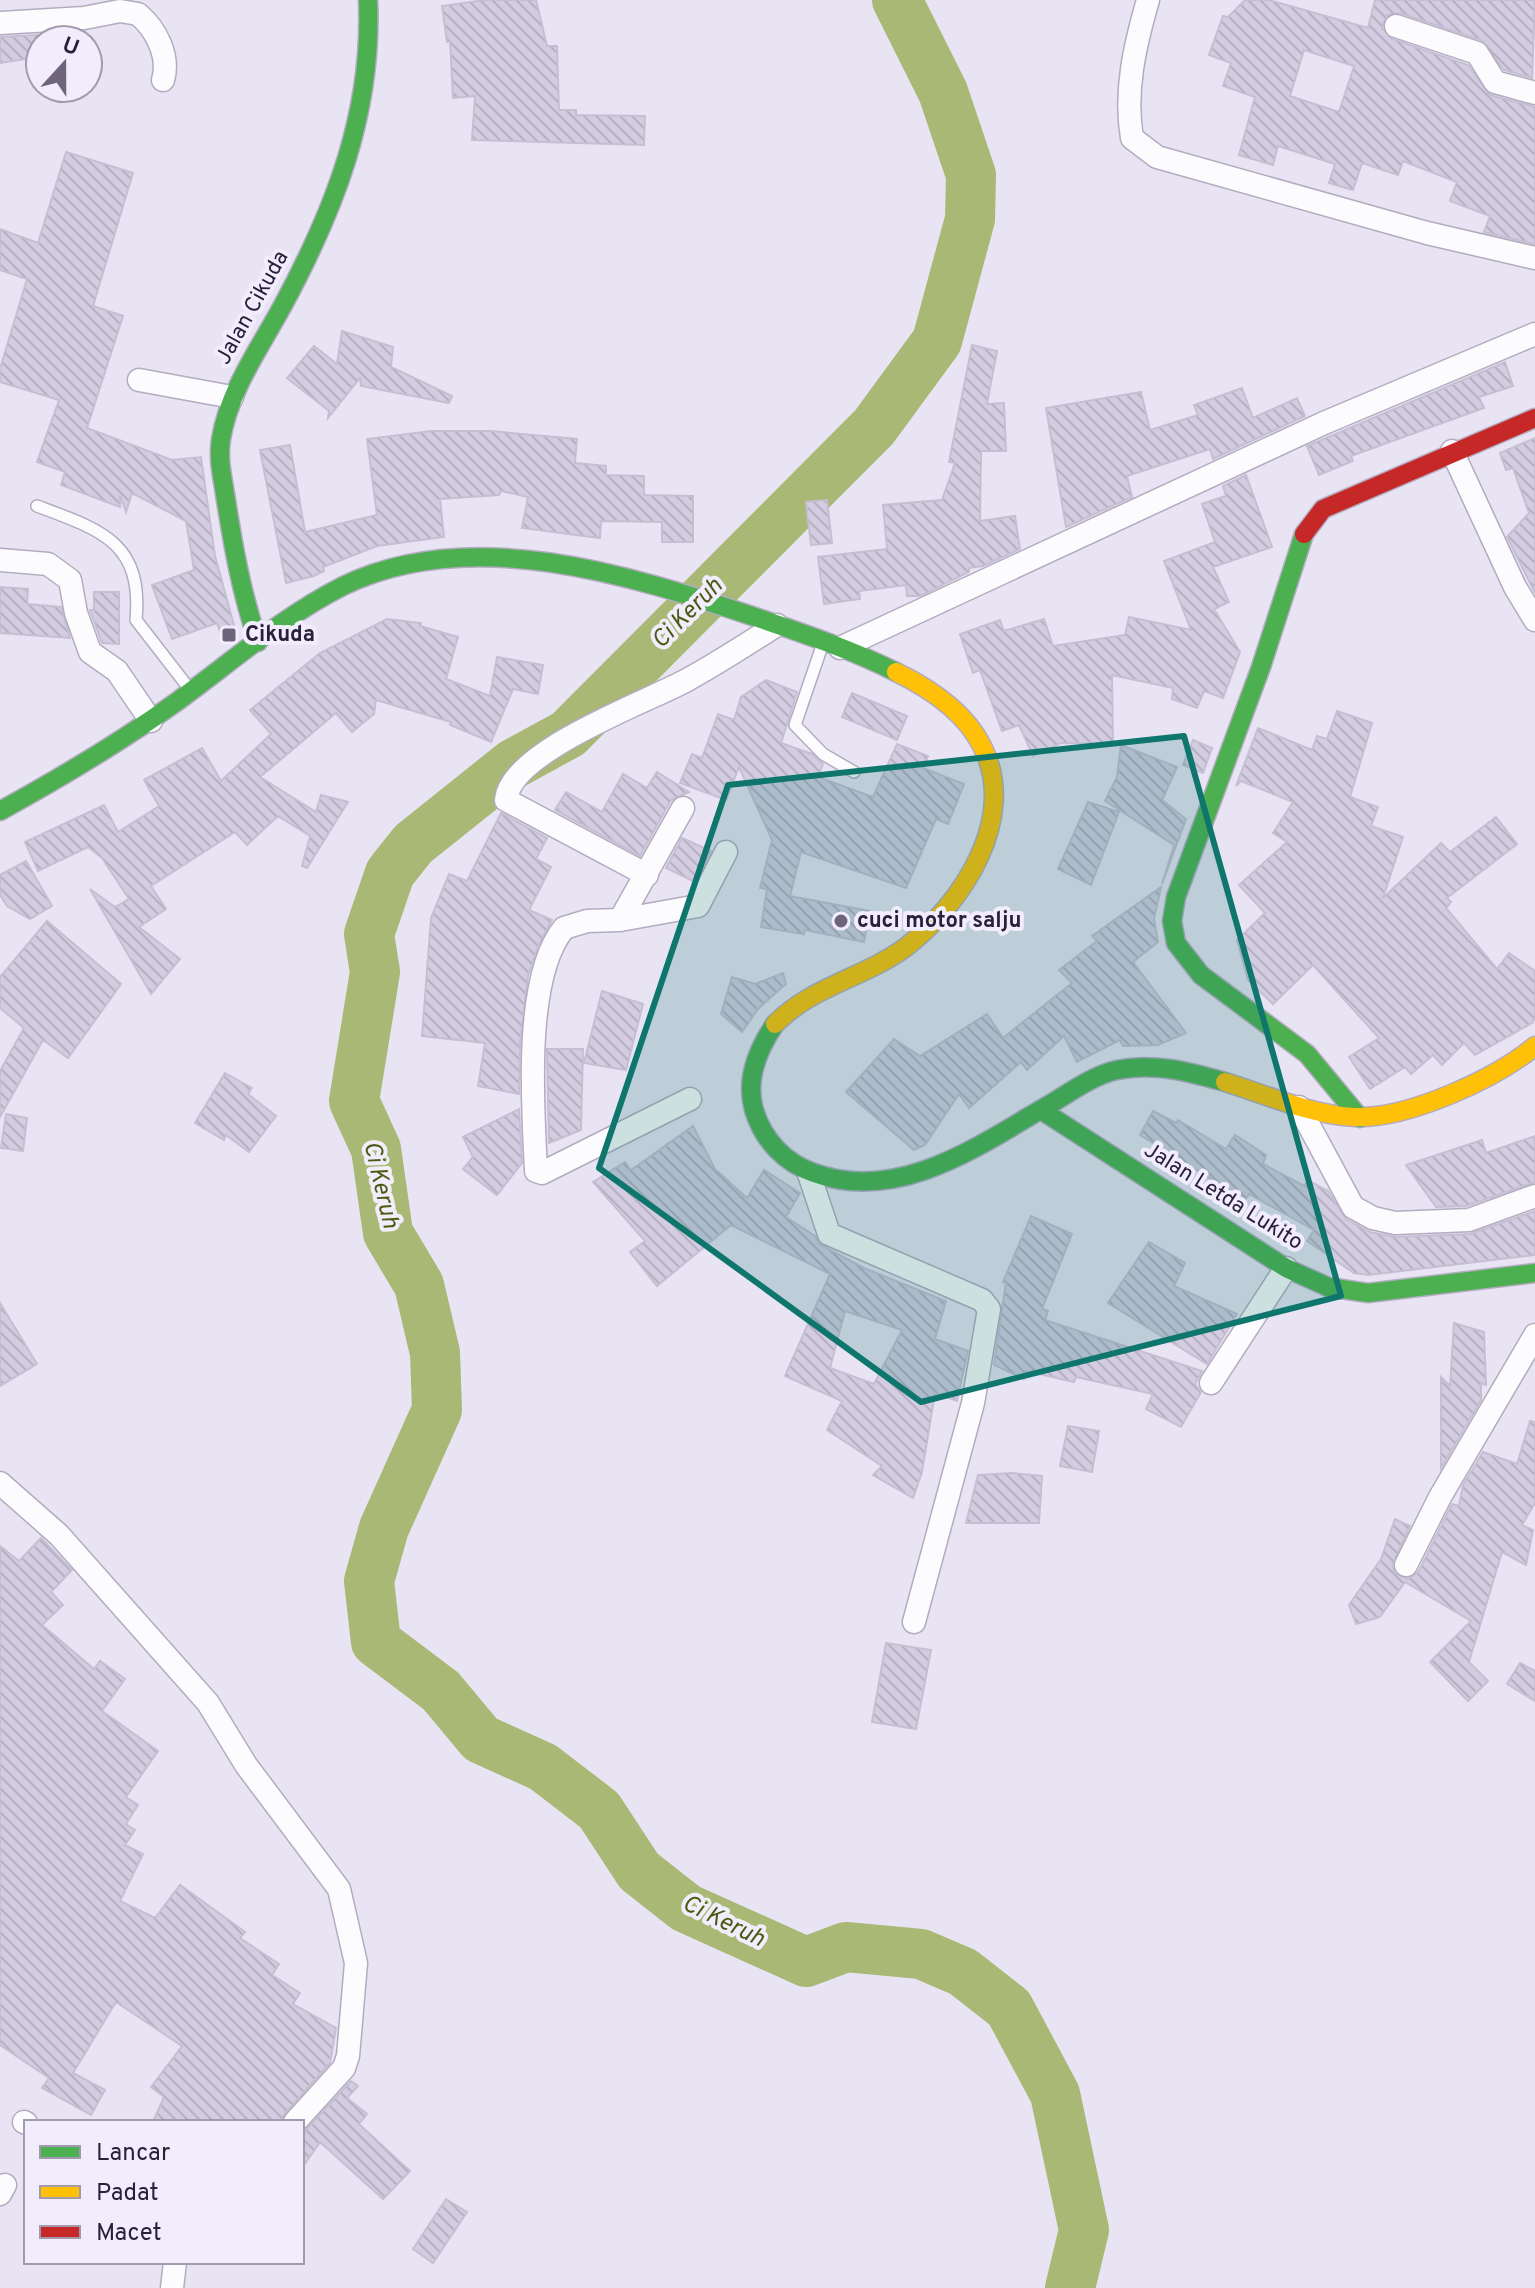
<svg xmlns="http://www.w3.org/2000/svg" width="1535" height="2288" font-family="Overpass,sans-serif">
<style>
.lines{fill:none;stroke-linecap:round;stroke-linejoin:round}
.river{stroke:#a9b874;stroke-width:50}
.building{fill:url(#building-back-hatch);stroke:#c6bfd3;stroke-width:2;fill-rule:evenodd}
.lane-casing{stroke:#b3acc0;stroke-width:14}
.street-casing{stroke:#b3acc0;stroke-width:25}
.fast-casing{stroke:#b3acc0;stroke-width:21}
.slow-casing{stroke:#b3acc0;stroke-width:21}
.jam-casing{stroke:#b3acc0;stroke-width:21}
.lane{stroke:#fcfbfd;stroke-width:11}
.street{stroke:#fcfbfd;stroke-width:22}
.fast{stroke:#4caf50;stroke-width:18}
.slow{stroke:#ffc107;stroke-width:18}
.jam{stroke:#c62828;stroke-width:18}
.marked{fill:#0f766e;fill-opacity:0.2;stroke:#0f766e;stroke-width:6;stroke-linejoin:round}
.poi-dot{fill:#6e657c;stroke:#f2edfc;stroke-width:3}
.labels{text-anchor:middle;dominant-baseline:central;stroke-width:8;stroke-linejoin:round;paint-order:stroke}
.street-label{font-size:22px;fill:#2b203c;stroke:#f2edfc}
.poi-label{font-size:22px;font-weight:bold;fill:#2b203c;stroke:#f2edfc;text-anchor:start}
.water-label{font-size:24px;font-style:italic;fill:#4c5b11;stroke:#f2edfc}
</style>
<defs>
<pattern id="building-back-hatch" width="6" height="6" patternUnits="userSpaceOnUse" patternTransform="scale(2)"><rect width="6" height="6" fill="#d4cde2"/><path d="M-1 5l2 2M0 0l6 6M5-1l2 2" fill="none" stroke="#b6b0c3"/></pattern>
</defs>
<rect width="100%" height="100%" fill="#e9e4f4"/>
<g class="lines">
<path class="river" d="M897,0L943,92L971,175L970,219L937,341L874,427L568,734L513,764L413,844L390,873L369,934L375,972L354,1101L376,1149L388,1233L419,1285L435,1353L437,1410L384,1528L369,1581L376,1642L441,1691L481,1739L543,1767L599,1810L639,1871L686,1908L806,1962L846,1947L921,1954L963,1972L1009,2008L1055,2094L1084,2230L1070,2288"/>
</g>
<path class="building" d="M485,0H536L547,46H557L559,110H576V115L645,116L644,145L472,140L475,96L453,98L450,41L447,42L442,6Z
M1245,0H1269L1368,28L1375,0H1535L1532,78L1504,70L1481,40L1400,13L1387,15L1382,28L1392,39L1468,65L1490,95L1535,107V244L1484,232L1490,216L1450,201L1457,182L1403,161L1398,175L1362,163L1353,190L1329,183L1335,164L1278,146L1273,165L1239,155L1255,97L1223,86L1231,63L1209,55L1223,16L1228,17ZM1304,50L1354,66L1339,112L1290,96Z
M40,35V57L0,63V37Z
M66,152L133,173L93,306L123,316L87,428L172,460L201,457L215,556L235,629L222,638L217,623L172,639L152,585L194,570L186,521L132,493L126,512L120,495V507L61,485L65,472L37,462L59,400L0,382V369L27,279L0,270V229L38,243Z
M342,331L393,347L391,367L452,396L449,403L361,386L360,378L328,418L329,411L287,378L314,346L337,364Z
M972,345L997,351L987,404L1004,403L1006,451H981L980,521L1015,516L1020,549L983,566L969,568V572L920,596H907L906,585L859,591L860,599L824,604L818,557L887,549L883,505L942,500L955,463L949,462Z
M1505,362L1513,386L1479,397L1484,408L1351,456L1353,461L1319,475L1307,446Z
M1242,388L1253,418L1297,398L1305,416L1213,459L1210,449L1127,476L1132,497L1066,527L1046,408L1141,392L1150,430L1198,415L1194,405Z
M431,431H490L577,439L575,463L606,466V475L644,476V495L693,496V542H662V522L601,521L600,538L522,528L528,497L501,491L499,495L440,499L444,537L377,546L323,567L324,571L314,576L286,583L260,450L290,445L305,532L377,515L367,439Z
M1535,438V593L1507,537L1529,513L1513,468L1506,470L1500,453Z
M1246,475L1272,547L1213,567L1229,602L1214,609L1240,652L1223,698L1204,691L1197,708L1172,699L1173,688L1112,675L1113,744L1061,743L1033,756L1019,725L1002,731L980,670L973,673L960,634L1000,620L1004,631L1044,619L1053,646L1125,635L1129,617L1191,630L1164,561L1215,542L1202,504L1226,496L1223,486Z
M827,500L832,543L811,545L806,502Z
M0,587L28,589L27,604L61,607L70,638L0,633Z
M94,592H119V644L102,643L90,610H94Z
M387,619L421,623L420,626L458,637L446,679L490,696L497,657L543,665L538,694L513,689L491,742L450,725L451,722L376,700L374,714L352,732L336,713L260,777L316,812L321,795L348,802L307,868L302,866L310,836L278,816L247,845L235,832L151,886L166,909L139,927L180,959L151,994L90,889L115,907L129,899L102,858L88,847L38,871L25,842L104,805L118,832L159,806L144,780L202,748L221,781L271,734L250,710L320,653Z
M766,680L797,692L781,743L812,754L823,764L818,777L873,797L897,744L928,756L923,768L964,784L948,824L936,819L906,888L801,852L790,896L870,911L864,942L805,930L804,934L761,927L767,889L760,888L772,840L739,767L726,800L680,783L692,754L702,758L718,714L734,720L741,697Z
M852,693L907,716L897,740L842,717Z
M1337,711L1372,723L1350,797L1378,807L1371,826L1403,837L1383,898L1441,843L1450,852L1496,817L1517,844L1447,898L1451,902L1446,908L1497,969L1509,953L1535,971V1018L1532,1023L1475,1055L1464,1043L1442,1065L1433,1055L1411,1074L1405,1067L1370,1089L1349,1057L1379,1038L1313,965L1273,1004L1248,980L1237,940L1265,913L1239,885L1287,842L1273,833L1293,802L1241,781L1236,786L1258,728L1312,750L1317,736L1327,739Z
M1193,740L1212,748L1203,773L1183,765Z
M1121,745L1177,767L1162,800L1186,819L1162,884L1174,845L1105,801L1117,777Z
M657,772L689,792L671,800L640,856L555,810L566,792L602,812L623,774L647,788Z
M1088,802L1119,812L1091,885L1058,869Z
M501,813L547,838L536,859L551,867L529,910L552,920L538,946L528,976L520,1043L519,1094L478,1086L485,1043L422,1036L431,918L449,874L467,881Z
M682,838L711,851L695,882L666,868Z
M26,861L52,906L30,919L7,906L0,895V875Z
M1161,887L1154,919L1158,942L1133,962L1186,1033L1158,1045L1123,1046L1120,1040L1077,1062L1064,1036L1027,1070L1021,1062L969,1108L959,1094L925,1145L914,1150L846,1092L894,1039L920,1056L987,1014L1003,1038L1072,983L1059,970L1097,941L1092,936Z
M47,921L121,984L68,1058L43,1040L0,1117V1071L24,1028L0,1008V977Z
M783,973L786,984L758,1009L742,1032L721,1014L732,977L755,984Z
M602,991L643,1004L626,1070L584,1063Z
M547,1049H583L581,1130L549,1143Z
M225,1073L252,1088L248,1094L276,1116L249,1152L226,1135L224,1140L195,1123Z
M519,1109L522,1163L497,1195L463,1169L473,1157L463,1137Z
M1153,1111L1176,1123L1178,1120L1226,1149L1235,1135L1266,1155L1263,1164L1304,1186L1308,1180L1328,1191L1346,1219L1370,1232L1395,1237L1470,1234L1535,1211V1255L1368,1275L1354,1273L1307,1241L1314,1230L1249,1194L1245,1200L1140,1135Z
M6,1114L27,1118L23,1151L1,1148Z
M693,1126L715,1169L747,1198L764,1170L800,1193L786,1217L815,1236L819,1244L864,1268L946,1301L935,1339L968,1351L957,1401L935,1393L922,1472L913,1498L873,1475L882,1466L827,1430L842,1401L785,1376L830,1274L731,1225L657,1286L630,1252L645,1241L593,1182L625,1162L631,1170ZM845,1311L902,1330L874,1384L830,1368Z
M1535,1136V1182L1466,1206L1436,1207L1406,1165L1482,1140L1486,1153Z
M1031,1216L1072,1234L1042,1309L1048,1311L1045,1320L1202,1371L1195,1384L1201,1392L1181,1427L1146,1409L1153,1394L1076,1377L1074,1382L1026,1371L1024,1379L994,1365L1006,1282H1003Z
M1149,1242L1185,1263L1174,1286L1237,1314L1207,1364L1108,1303Z
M0,1303L37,1364L0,1386Z
M1454,1323L1484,1332L1486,1385L1481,1383V1400L1441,1468V1377L1450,1386Z
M1530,1421L1535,1422V1503L1522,1525L1533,1530L1526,1565L1502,1552L1469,1662L1488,1681L1468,1701L1430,1662L1471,1621L1405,1582L1380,1617L1356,1624L1349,1605L1381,1559L1395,1519L1410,1526L1392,1565L1395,1573L1408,1579L1419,1571L1452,1504L1459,1506L1463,1485L1483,1452L1517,1464Z
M1068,1426L1099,1431L1092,1472L1060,1466Z
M1012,1473L1042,1476L1039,1523H966L978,1475Z
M41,1538L72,1570L51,1592L63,1605L42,1625L94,1669L100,1661L125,1679L102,1711L158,1751L126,1797L138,1805L126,1824L135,1830L125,1845L143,1854L120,1901L155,1918L180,1885L245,1932L240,1938L279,1964L272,1975L300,1993L293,2004L336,2028L330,2063L285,2113L281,2122H153L164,2097L151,2087L182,2046L116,2002L73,2073L105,2090L91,2115L42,2088L49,2078L0,2045V1546L19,1561Z
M886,1643L931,1650L916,1729L872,1722Z
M1520,1663L1535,1671V1701L1507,1684Z
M351,2081L358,2086L347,2098L367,2114L359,2124L410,2171L383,2199L320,2142L302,2168V2134Z
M446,2199L467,2212L433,2263L413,2249Z"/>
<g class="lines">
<g class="lane-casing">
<path id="lane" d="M37,506C101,530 143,542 136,620L188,687
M822,646L795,725L823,754L854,772"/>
</g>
<g class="street-casing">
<path id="street" d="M1148,0C1135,45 1124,91 1132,138L1157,157L1427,233L1535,258
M0,23L84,18L120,11L138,14C156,29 170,56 163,80
M1396,26L1477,53L1495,82L1535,93
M139,380L232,397
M1452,451L1515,587L1535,620
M0,560L48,564L70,580L76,613L90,652L117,671L151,721
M840,648L1324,423L1535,334
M683,808L620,920L587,921L564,928C523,978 533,1108 536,1171L542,1173L690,1099
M647,875L506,800C510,751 647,702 687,680C718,663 747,644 777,625
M620,920L698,906L726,852
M1299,1107L1353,1207L1373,1218L1395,1223L1469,1220L1535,1196
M809,1174L829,1234L982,1300L989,1309L973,1403L914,1622
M1211,1383L1286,1268
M0,1483L59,1535L208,1703L246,1765L339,1889L356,1963L348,2056L344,2068L295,2122
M1406,1565L1440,1497L1535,1335
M24,2122L26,2123
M0,2194L5,2185
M172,2288L175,2262"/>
</g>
<g class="fast-casing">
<path id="fast" d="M1304,534L1261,667L1176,897L1172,921L1176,943L1201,975L1307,1054L1360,1118
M258,642C241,592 233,545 225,494C222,475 218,459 221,439C229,391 259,349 282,307C335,209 373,112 368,0
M0,811C60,778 119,743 175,703C230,663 282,617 343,586C470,524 630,575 755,617C802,633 850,649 896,672
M775,1024C758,1049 745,1079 754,1110C763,1140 785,1163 814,1173C900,1204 981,1144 1052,1103C1072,1091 1094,1075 1117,1070C1154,1062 1190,1072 1225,1082
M1041,1110L1286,1268L1328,1287L1368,1293L1535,1273"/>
</g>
<g class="slow-casing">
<path id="slow" d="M775,1024C812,986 864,978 906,947C962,904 1019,818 982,746C965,712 929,688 896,672
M1225,1082C1267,1095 1311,1115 1355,1117C1408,1119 1495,1079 1535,1046"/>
</g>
<g class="jam-casing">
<path id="jam" d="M1304,534L1323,509L1535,418"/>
</g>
<use href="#lane" class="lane"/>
<use href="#street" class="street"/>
<use href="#fast" class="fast"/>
<use href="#slow" class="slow"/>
<use href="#jam" class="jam"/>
</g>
<path class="marked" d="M1184,736L1341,1296L921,1402L599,1168L728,785Z"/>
<g class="poi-dot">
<rect x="221" y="627" width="16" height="16" rx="4"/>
<circle cx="841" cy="921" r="8"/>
</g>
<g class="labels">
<g class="street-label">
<text transform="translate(253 308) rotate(-61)">Jalan Cikuda</text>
<text transform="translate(1223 1197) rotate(32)">Jalan Letda Lukito</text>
</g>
<g class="poi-label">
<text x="245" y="635">Cikuda</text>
<text x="857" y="921">cuci motor salju</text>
</g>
<g class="water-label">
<text transform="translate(688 614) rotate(-45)">Ci Keruh</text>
<text transform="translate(380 1185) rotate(77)">Ci Keruh</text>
<text transform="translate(723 1922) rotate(26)">Ci Keruh</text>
</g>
</g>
<rect x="24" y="2120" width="280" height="144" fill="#f2edfc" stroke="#a29baf" stroke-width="2"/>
<rect x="40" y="2146" width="40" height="12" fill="#4caf50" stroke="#a29baf" stroke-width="2"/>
<text x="96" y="2160" font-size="24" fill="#2b203c">Lancar</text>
<rect x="40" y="2186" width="40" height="12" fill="#ffc107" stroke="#a29baf" stroke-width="2"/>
<text x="96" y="2200" font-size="24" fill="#2b203c">Padat</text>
<rect x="40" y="2226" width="40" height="12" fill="#c62828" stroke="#a29baf" stroke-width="2"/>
<text x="96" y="2240" font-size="24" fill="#2b203c">Macet</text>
<g transform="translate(64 64) rotate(21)"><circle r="38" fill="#f2edfc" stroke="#a29baf" stroke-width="2"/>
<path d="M0-6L14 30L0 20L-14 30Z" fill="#6e657c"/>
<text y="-12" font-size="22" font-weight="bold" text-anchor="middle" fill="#2b203c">U</text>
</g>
</svg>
